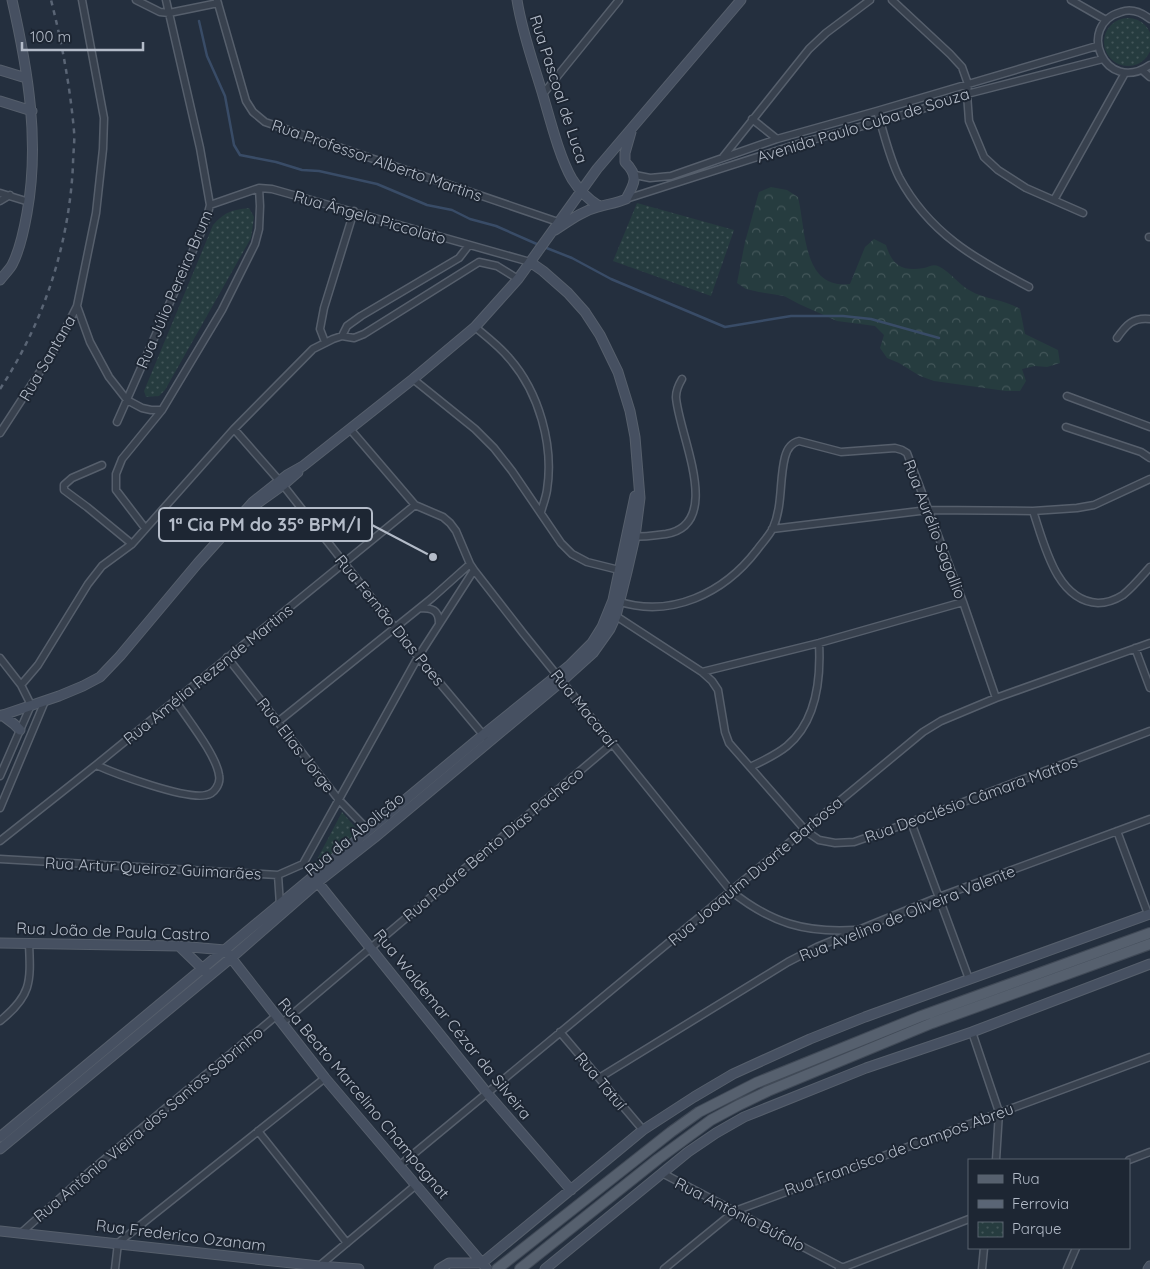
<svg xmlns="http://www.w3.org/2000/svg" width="1150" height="1269" font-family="Quicksand,sans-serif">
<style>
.forest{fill:url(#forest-crowns)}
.park{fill:url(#park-dots)}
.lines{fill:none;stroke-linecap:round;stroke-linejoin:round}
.stream{stroke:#394c67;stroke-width:2.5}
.street-casing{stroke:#565f6c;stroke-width:9}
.secondary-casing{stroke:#565f6c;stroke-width:11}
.primary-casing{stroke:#414a57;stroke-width:12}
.street{stroke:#38414e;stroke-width:6}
.secondary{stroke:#465061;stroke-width:9}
.primary{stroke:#56606e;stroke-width:10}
.rail{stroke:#5a6575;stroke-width:2.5;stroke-dasharray:5 5;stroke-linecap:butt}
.labels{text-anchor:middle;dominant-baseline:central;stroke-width:4;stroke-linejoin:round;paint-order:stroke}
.street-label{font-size:16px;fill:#b4bcc9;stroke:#1d2633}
.leader{fill:none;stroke:#b4bcc9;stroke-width:2}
.callout-dot{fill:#b4bcc9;stroke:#1d2633;stroke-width:2}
.callout{fill:#1d2633;stroke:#b4bcc9;stroke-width:2}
.callout-label{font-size:18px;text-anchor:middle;font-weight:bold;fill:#b4bcc9}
</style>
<defs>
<pattern id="forest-crowns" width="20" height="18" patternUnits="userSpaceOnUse" patternTransform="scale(1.25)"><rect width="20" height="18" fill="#263c3f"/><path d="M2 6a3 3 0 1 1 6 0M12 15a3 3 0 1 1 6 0" fill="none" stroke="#435659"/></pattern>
<pattern id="park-dots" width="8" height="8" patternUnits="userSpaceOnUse" patternTransform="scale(1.25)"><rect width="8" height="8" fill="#263c3f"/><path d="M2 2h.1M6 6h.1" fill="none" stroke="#435659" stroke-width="1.8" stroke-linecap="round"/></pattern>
</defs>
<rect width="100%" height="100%" fill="#242f3e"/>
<path class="forest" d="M771,187L787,190L798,197C806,229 802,290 850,284L865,247L874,239L886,245C892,265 902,272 924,268C929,267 933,264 938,266C951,272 958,284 969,290C985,300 1004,299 1020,309L1025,334L1058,350L1060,363L1047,367L1035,366L1022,369L1026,381L1020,391H1006L934,381L920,376L899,363L887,358L880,348L884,335L875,326L837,321L799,304L784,296L759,292L746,289L737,283L745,242L759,192Z"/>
<path class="park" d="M1104 42a24 24 0 1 1 48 0a24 24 0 1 1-48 0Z
M637,203L734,230L711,296L613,261Z
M249,208L254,217L251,238L165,390L159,396L146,397L144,391L213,225C225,212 231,210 249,208Z
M342,812L362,835L318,873L311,871Z"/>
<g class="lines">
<path class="stream" d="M199,21L207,56L225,96L234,145L240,155L276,162L302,170L319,171L377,184L427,205L452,210L470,219L496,226L539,245
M544,247L572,258L611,279L725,327L791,316H843L871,319L939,338"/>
<g class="street-casing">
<path id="street" d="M82,0L104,118L103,149L96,213L77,306L90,342L109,377L127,400L142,408L151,410H162
M136,0L160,12L169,13L218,3
M217,0L246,101L253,112L265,122L558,222
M892,0L950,54L962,67L968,84L967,94L969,121L984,157L998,170L1026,188L1083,213
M1071,0L1106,20
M1150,19C1141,12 1132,8 1121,12C1075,25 1105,96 1150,65
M1142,70L1150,77
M543,94L619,0
M877,111C884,133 889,157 899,177C929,233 975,259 1029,287
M752,119L777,139
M723,157L809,49L826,33L870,0
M635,175L650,178L671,176L777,139L877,111L1097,46
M0,193L29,202
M626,199L801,143L910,113L967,94L1103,59
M1054,200L1125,73
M0,201L10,195
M210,205L259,188L272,189L530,262
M1149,237H1150
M475,327C487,337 499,346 509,358C539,392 554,445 547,490C546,497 543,505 541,512
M342,336L347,326L361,316L459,258L469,245
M1117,338C1126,325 1133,317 1150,319
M325,342L320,329L324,308L354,211
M413,379L475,429L494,448L512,471L561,543L572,554L587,562L619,570
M1067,396L1150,427
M117,422L206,221L210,205L200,148L166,0
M1066,427L1141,452L1150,458
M234,429L283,485L418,657L485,737
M350,429L415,505L443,517L450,523L456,531L470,564L474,570L523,633L731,891C771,923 805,933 855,930
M0,433L58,344L77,306
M102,465L72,478L64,485V490L87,507L132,544
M1033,511C1044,543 1056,601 1098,603C1107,603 1115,600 1123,595C1133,587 1142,576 1150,567
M145,528L116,490V474L122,459L162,410L222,310L255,244L259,229L260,206L259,188
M772,529L928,510L1033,511L1077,508L1094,505L1150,479
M631,536C643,538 654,535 666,534C725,524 678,433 676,397C676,391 679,384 682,379
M617,601C671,619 724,593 757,550C762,543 769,536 773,528C783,505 779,480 785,457C787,449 791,443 799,441L841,452L895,448L902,450L907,453L963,602L996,698
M420,608C432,608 439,610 439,623
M613,614L702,672L712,681L718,690L725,732L729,743L806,831L819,840L835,843L854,842L911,822L1150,731
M1135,648L1150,688
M227,657L339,800L368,830
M0,658L21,685L31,705L0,776
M702,672L819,643L963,602
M21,685L38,665L88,584L102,566L132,544L234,429L313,349L333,339L342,336L354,338L364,334L479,262L497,266L518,279
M279,721L432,598L470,564
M96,765C116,774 186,800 206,795C214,794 221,784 219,775C216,754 187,719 175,700
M750,767C763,761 776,755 787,746C817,721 821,679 819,643
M0,808L45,701
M911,822L969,979
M1117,831L1148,914
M0,841L96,765L415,505
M0,859L278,875L303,864L418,657L474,570
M278,875L280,905
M0,1021C31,996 31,983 29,944
M282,1023L613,743
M560,1032L643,1130
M972,1032L999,1112L996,1160
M599,1078L788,962L817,947L939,897L1150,819
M258,1131L347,1243
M1129,1160L1150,1152
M399,1166L923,732L941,721L996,698L1150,643
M662,1173L845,1269
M21,1233L87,1174L276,1016
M318,1267L416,1185
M115,1269L118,1243L325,1078
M664,1269L735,1211L1150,1057
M839,1269L969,1219
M982,1269L984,1248
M1067,1269L1076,1248"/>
</g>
<g class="secondary-casing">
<path id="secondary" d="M517,0C522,32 533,62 542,92C550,119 559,156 572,179C579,190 589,200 599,206
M0,70L26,78
M0,101L32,111
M555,230C569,221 582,211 598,207C608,204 617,203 626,199C635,183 639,176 625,162V153L631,132
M0,280C4,275 9,270 12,265C20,250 24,230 27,213C40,142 28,70 12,0
M255,505L283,485L298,472
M2,715L14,724L20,730
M0,716L59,696L83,686L100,677L120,656L198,563L253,502L287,475L303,466L413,379L475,327L518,279L597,169L741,0
M315,879L487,1093L571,1190
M0,943L179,946L225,950L325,1078L487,1269
M179,946L206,972
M0,1137L483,735L570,665L592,643L602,627L613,600L635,496
M0,1149L231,958L318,882L374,838L562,681L593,653L610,629L616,616L627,572L635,537L640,498L635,437L630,411L618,372L600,335L585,312L568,293L543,271L530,262
M0,1231L319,1266L359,1269
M482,1263L643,1130L694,1097L733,1074L810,1039L865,1017L1150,914
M439,1269L449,1263H482
M545,1269L688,1152L716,1133L744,1117L866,1068L972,1032L1150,964
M1148,1269L1150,1266"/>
</g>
<g class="primary-casing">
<path id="primary" d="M497,1269L671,1132L699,1112L756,1083L919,1017L1150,933
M520,1269L658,1159L711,1120L739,1105L768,1091L932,1023L1150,944"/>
</g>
<use href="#street" class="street"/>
<use href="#secondary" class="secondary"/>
<use href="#primary" class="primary"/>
<path class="rail" d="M0,389C44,322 69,245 73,165C73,153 75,142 74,131C70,86 62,43 51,0"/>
</g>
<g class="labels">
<g class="street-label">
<text transform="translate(559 89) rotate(72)">Rua Pascoal de Luca</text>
<text transform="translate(863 125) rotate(-17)">Avenida Paulo Cuba de Souza</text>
<text transform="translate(377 160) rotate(19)">Rua Professor Alberto Martins</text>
<text transform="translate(370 217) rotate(16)">Rua Ângela Piccolato</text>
<text transform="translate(174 289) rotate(-67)">Rua Júlio Pereira Brum</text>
<text transform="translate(47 358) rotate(-60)">Rua Santana</text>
<text transform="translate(935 529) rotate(69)">Rua Aurélio Sagallio</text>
<text transform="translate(390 620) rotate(51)">Rua Fernão Dias Paes</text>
<text transform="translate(208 674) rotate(-39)">Rua Amélia Rezende Martins</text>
<text transform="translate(584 708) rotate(51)">Rua Macaraí</text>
<text transform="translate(296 745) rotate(52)">Rua Elias Jorge</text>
<text transform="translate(971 799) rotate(-20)">Rua Deoclésio Câmara Mattos</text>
<text transform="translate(354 834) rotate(-39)">Rua da Abolição</text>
<text transform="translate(493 844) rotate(-40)">Rua Padre Bento Dias Pacheco</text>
<text transform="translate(153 868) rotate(3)">Rua Artur Queiroz Guimarães</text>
<text transform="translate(755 871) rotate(-40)">Rua Joaquim Duarte Barbosa</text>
<text transform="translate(907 913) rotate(-22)">Rua Avelino de Oliveira Valente</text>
<text transform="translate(113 931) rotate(2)">Rua João de Paula Castro</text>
<text transform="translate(453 1024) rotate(51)">Rua Waldemar Cézar da Silveira</text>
<text transform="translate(601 1081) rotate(50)">Rua Tatuí</text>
<text transform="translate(364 1098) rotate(50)">Rua Beato Marcelino Champagnat</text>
<text transform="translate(148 1124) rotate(-40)">Rua Antônio Vieira dos Santos Sobrinho</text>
<text transform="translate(899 1149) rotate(-20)">Rua Francisco de Campos Abreu</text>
<text transform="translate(740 1214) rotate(27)">Rua Antônio Búfalo</text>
<text transform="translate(181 1235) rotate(7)">Rua Frederico Ozanam</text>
</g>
</g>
<path class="leader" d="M433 557L372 525"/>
<circle class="callout-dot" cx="433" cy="557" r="5"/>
<rect class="callout" x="159" y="508" width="213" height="33" rx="5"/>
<g class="callout-label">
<text x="265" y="531">1ª Cia PM do 35º BPM/I</text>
</g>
<rect x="968" y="1159" width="162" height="90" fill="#1d2633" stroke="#59626f"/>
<rect x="978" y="1175" width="25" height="8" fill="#56606e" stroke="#59626f"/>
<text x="1012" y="1184" font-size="15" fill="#b4bcc9">Rua</text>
<rect x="978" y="1200" width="25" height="8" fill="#5a6575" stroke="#59626f"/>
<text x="1012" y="1209" font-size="15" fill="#b4bcc9">Ferrovia</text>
<rect x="978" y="1222" width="25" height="15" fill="url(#park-dots)" stroke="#59626f"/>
<text x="1012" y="1234" font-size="15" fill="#b4bcc9">Parque</text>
<path d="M22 42v8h121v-8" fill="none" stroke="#b4bcc9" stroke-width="2.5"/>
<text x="30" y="42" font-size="15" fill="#b4bcc9" stroke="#1d2633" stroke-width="4" paint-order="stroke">100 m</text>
</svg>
